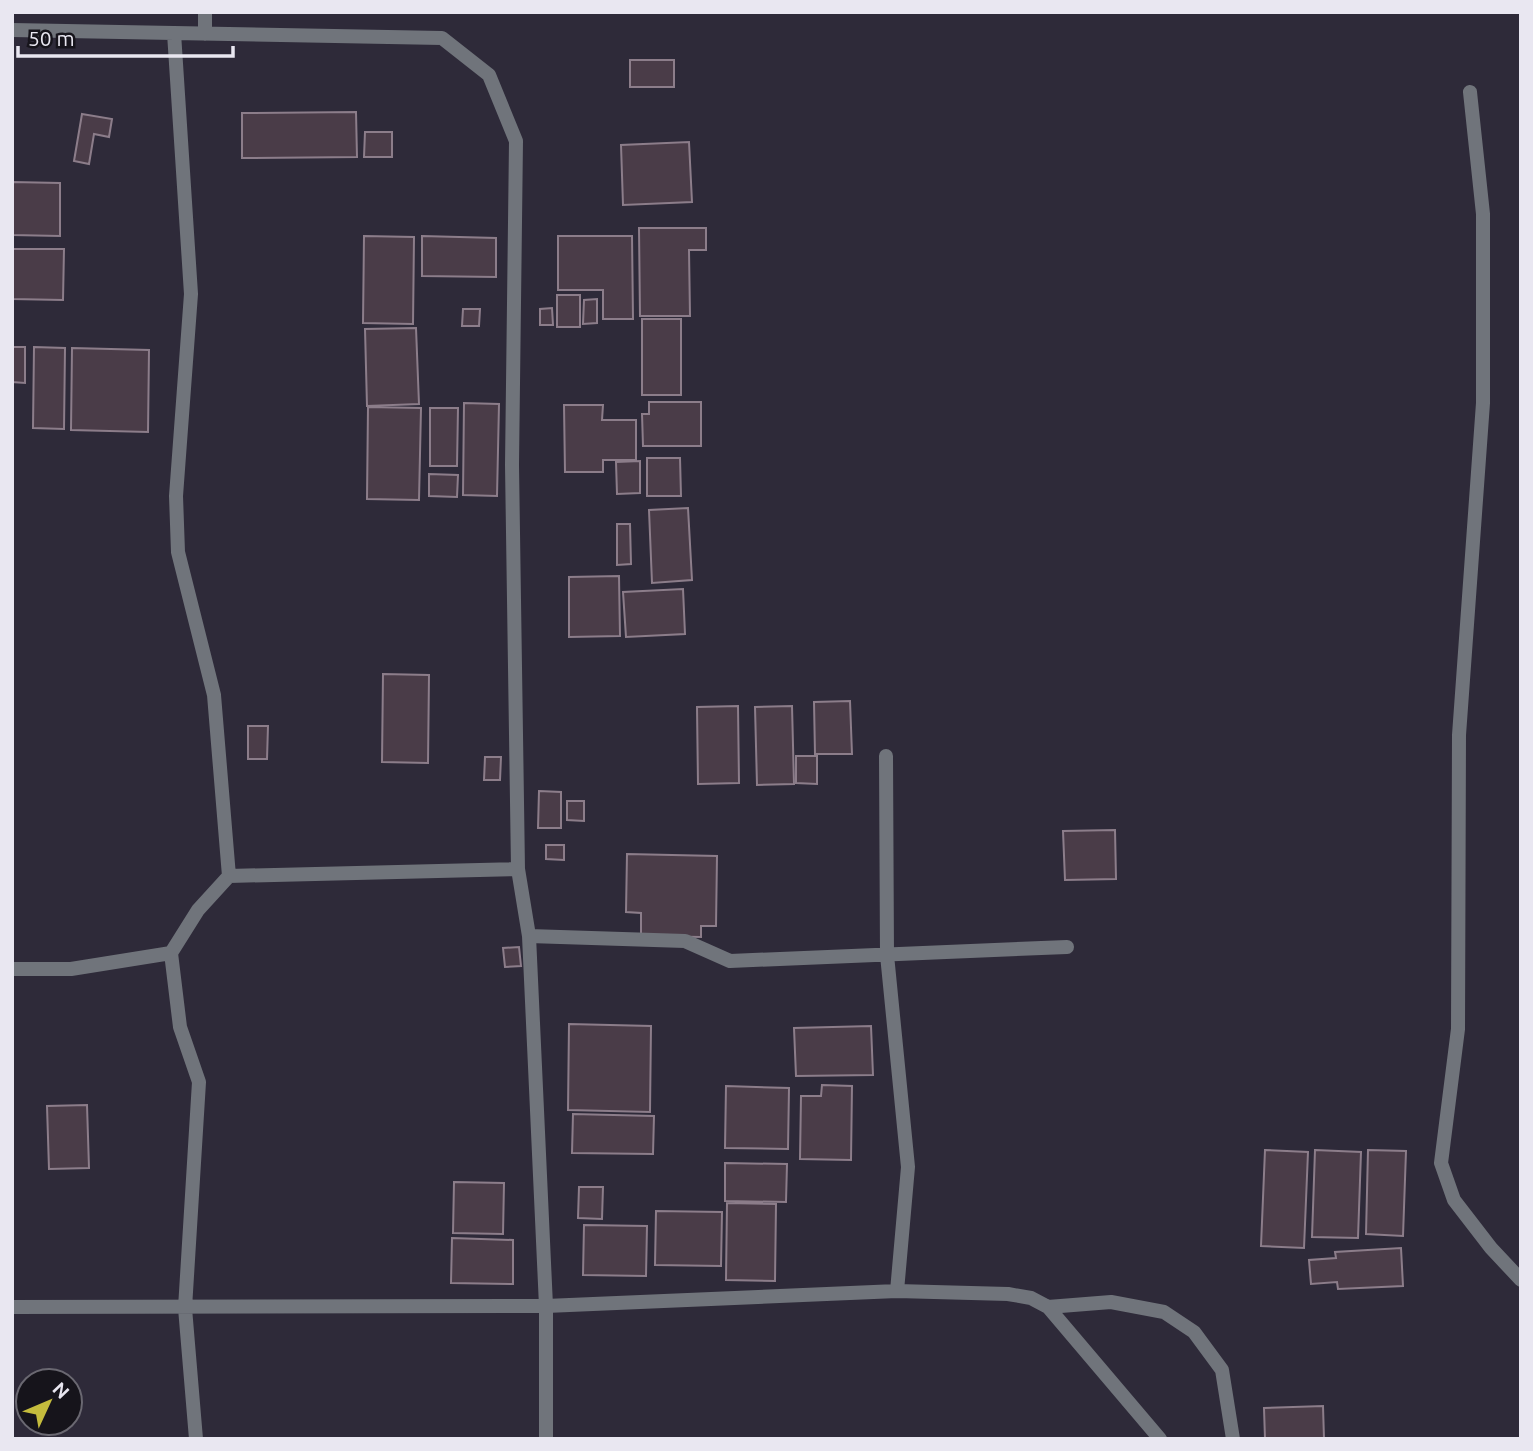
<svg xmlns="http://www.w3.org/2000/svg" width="1533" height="1451" font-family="Ubuntu,sans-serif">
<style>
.building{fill:#4a3c48;stroke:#8c7d8a;stroke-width:2}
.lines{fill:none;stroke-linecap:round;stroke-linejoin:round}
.minor{stroke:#70747b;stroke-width:14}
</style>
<rect width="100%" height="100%" fill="#2e2a39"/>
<path class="building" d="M630,60H674V87H630Z
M356,112L357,157L242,158V113Z
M82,114L112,119L109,137L94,134L89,164L74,161Z
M365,132H392V157H364Z
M689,142L692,202L623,205L621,145Z
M12,182L60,183V236L12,235Z
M639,228H706V250H689L690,316H640Z
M364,236L414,237L413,324L363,323Z
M422,236L496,238V277L422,276Z
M558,236H632L633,319H603V290H558Z
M12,249H64L63,300L12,299Z
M557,295H580V327H557Z
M597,299V323L583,324L584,300Z
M552,308L553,325H540V309Z
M463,309H480L479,326H462Z
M642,319H681V395H642Z
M416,328L419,404L367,406L365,329Z
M12,347H25V383L12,382Z
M34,347L65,348L64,429L33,428Z
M72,348L149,350L148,432L71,430Z
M649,402H701V446H643L642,414H649Z
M464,403L499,404L497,496L463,495Z
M564,405H603L602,420H636V460H603V472H565Z
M368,407L421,408L419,500L367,499Z
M430,408H458L457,466H430Z
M647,458H680L681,496H647Z
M640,461V493L617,494L616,462Z
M429,474L458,475L457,497L429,496Z
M688,508L692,580L652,583L649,510Z
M617,524H630L631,564L617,565Z
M619,576L620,636L569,637V577Z
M683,589L685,634L626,637L623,592Z
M383,674L429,675L428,763L382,762Z
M850,701L852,754H815L814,702Z
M738,706L739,783L698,784L697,707Z
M792,706L794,784L757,785L755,707Z
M248,726H268L267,759H248Z
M796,756H817V784L796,783Z
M485,757H501L500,780H484Z
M539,791L561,792V828H538Z
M567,801H584V821L567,820Z
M1115,830L1116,879L1065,880L1063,831Z
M546,845H564V860L546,859Z
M627,854L717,856L716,926H701V937L641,936V913L626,912Z
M519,947L521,966L505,967L503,948Z
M569,1024L651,1026L650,1112L568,1110Z
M871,1026L873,1075L796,1076L794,1028Z
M822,1085L852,1086L851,1160L800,1159L801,1096H821Z
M726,1086L789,1088L788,1149L725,1148Z
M87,1105L89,1168L49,1169L47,1106Z
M573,1114L654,1116L653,1154L572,1153Z
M1265,1150L1308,1152L1304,1248L1261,1246Z
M1315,1150L1361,1152L1358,1238L1312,1237Z
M1368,1150L1406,1151L1403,1236L1366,1234Z
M725,1163L787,1164L786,1202L725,1201Z
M454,1182L504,1183L503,1234L453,1233Z
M579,1187H603L602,1219L578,1218Z
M727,1203L776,1204L775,1281L726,1280Z
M656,1211L722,1212L721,1266L655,1265Z
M584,1225L647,1226L646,1276L583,1275Z
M452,1238L513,1240V1284L451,1283Z
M1401,1248L1403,1286L1338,1289L1337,1282L1311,1284L1309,1260L1336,1258L1335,1252Z
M1323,1406L1324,1439H1265L1264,1408Z"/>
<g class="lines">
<path class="minor" d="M205,12V34
M12,30L174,33
M1470,92L1483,214V403L1459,735L1458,1029L1441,1163L1454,1200L1491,1248L1521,1280
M886,756L887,955L908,1167L897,1291
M518,869L529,936L546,1306V1439
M529,936L685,941L730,961L1067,947
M171,953L198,910L229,876L518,869L512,465L516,141L489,75L442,38L174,33L191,294L176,496L178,552L214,695L229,876
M12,969H71L171,953L180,1027L199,1082L185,1308L196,1439
M12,1307L546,1306L897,1291L1008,1294L1031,1298L1048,1307L1160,1439
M1048,1307L1111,1302L1164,1312L1194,1332L1222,1370L1233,1439"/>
</g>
<rect width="1533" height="1451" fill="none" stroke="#e9e7f1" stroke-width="28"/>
<g transform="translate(49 1402) rotate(46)"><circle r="33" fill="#16141b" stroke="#6a6871" stroke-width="2"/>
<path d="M0-5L12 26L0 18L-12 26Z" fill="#c5bc3d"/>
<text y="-10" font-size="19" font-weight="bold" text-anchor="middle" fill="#e9e7f1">N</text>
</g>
<path d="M18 46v10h215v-10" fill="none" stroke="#e9e7f1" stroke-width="3.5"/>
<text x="28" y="46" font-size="21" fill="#e9e7f1" stroke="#16141b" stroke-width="5" paint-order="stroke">50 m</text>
</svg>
